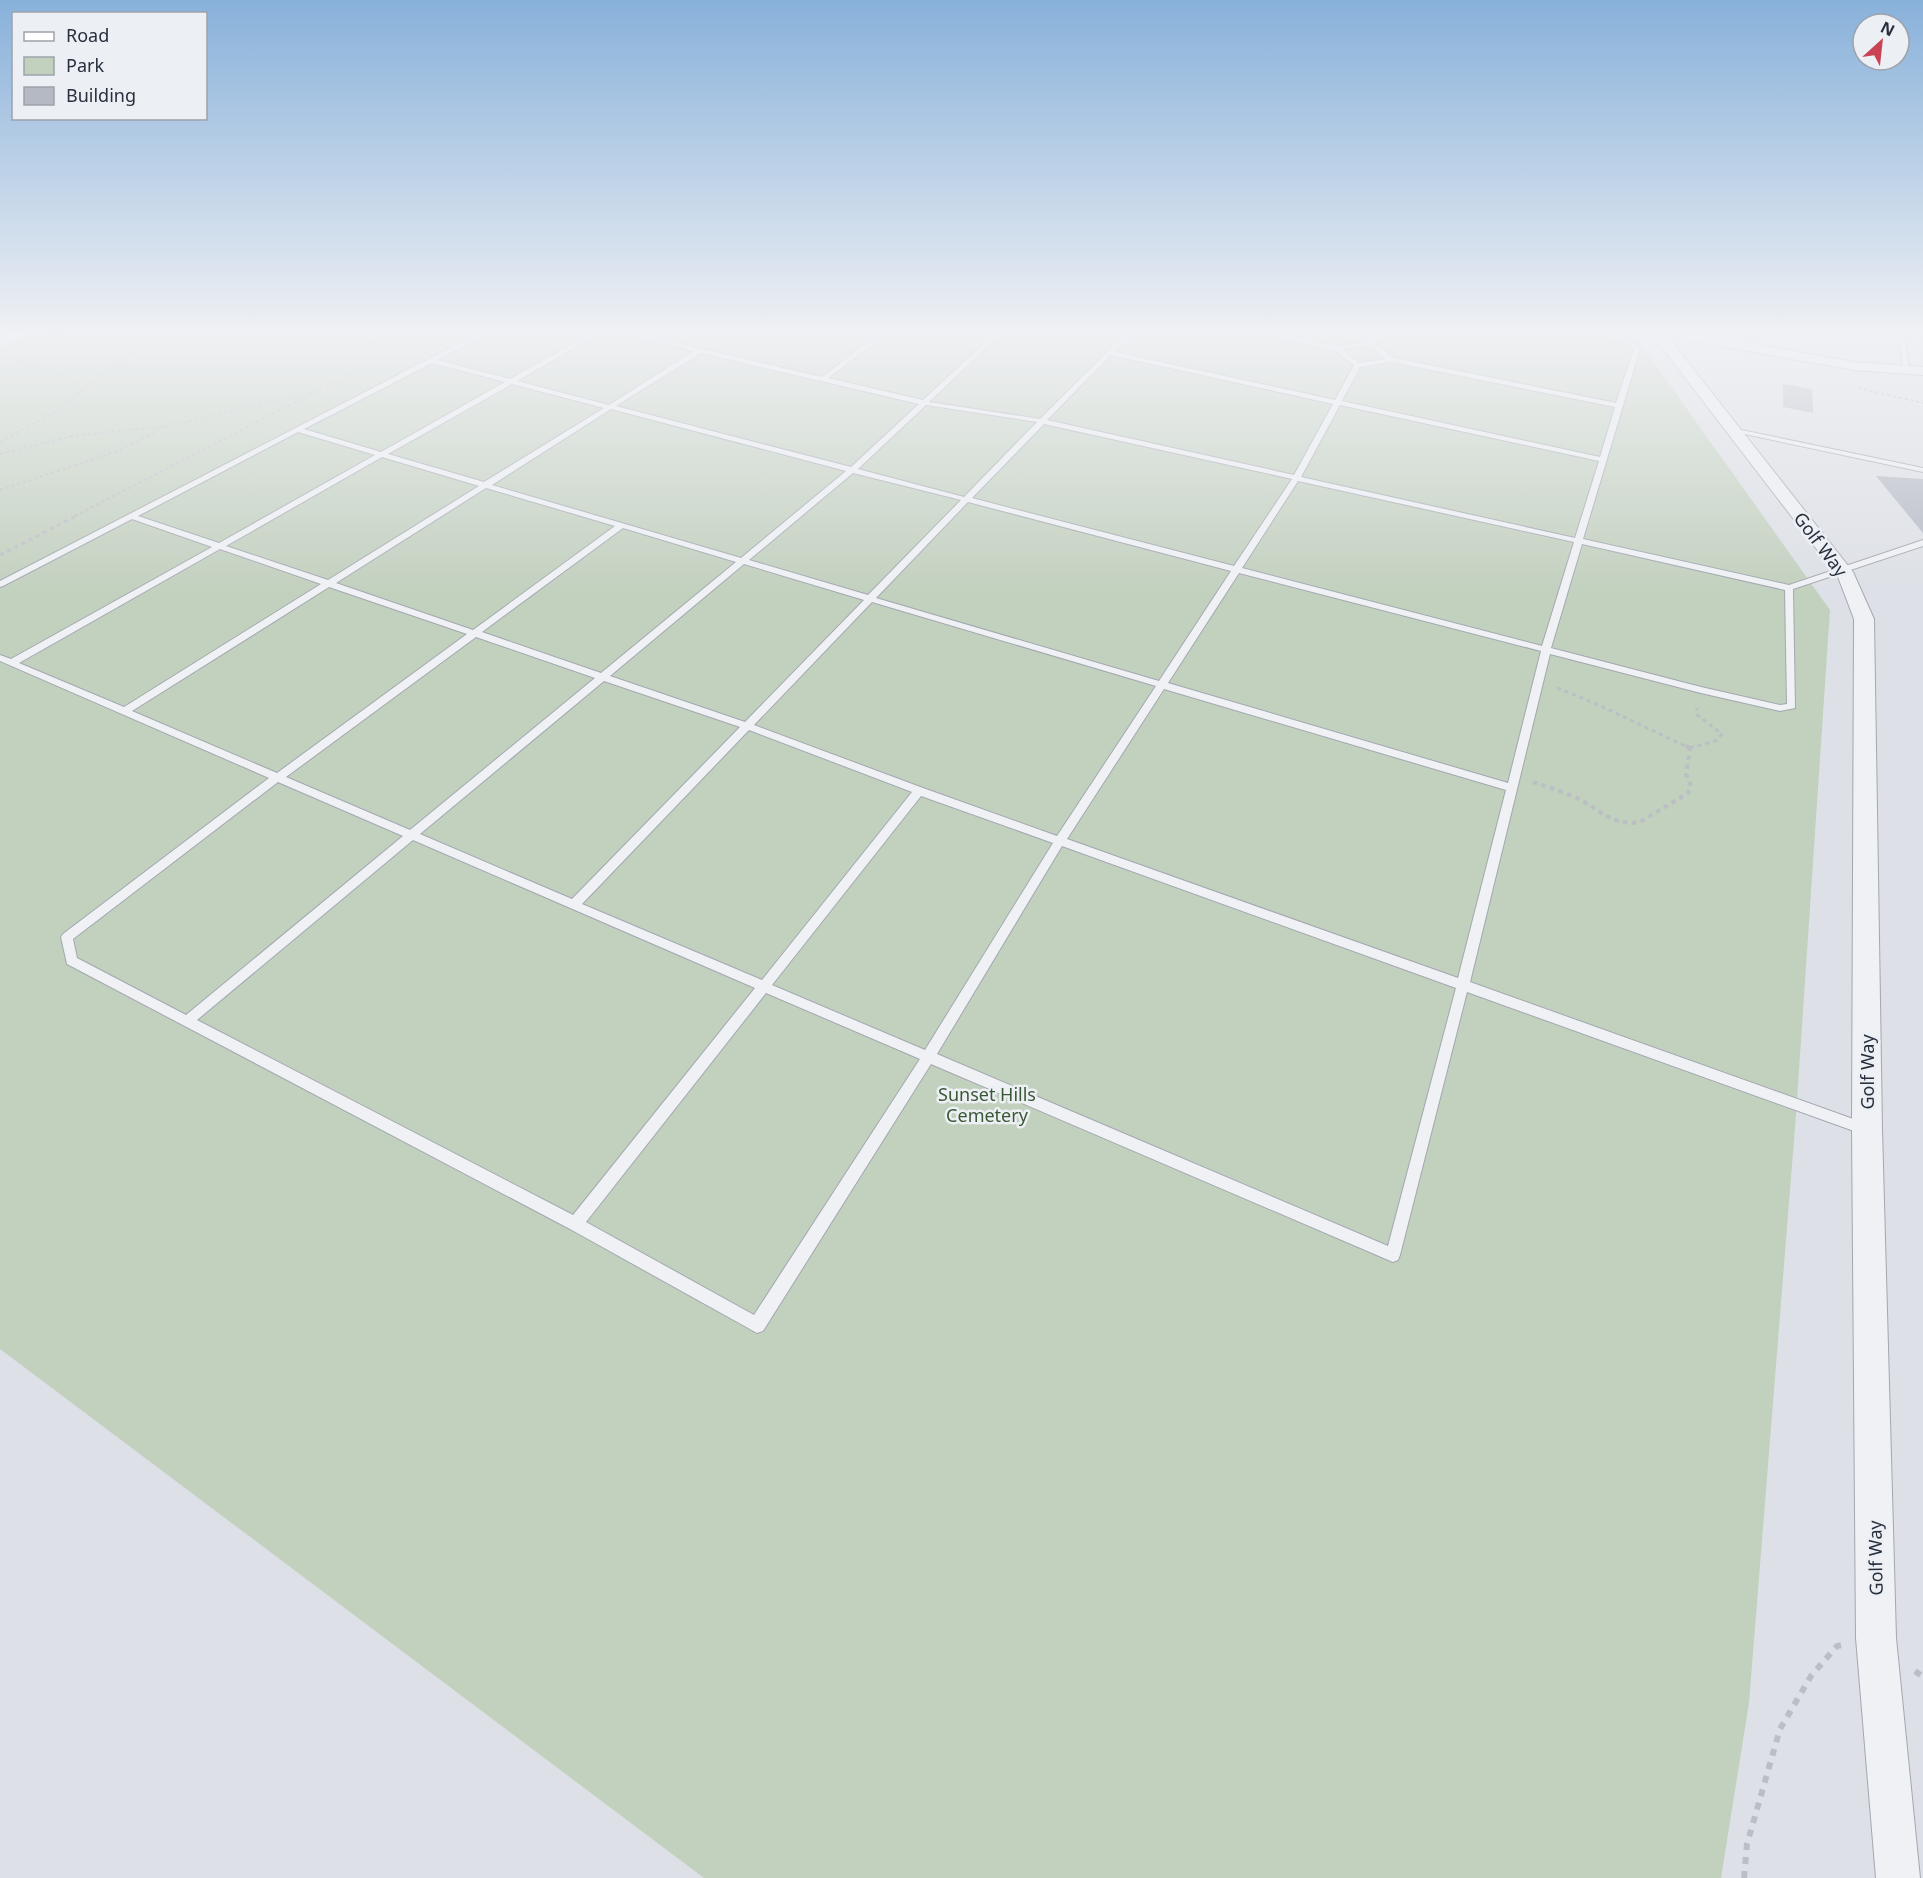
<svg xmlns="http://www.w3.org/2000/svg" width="1923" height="1878" font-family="'Noto Sans',sans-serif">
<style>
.green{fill:#c2d0be}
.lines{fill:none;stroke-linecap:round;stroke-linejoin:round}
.stream{stroke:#98adc6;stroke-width:5}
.building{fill:#b4b9c3}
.lane-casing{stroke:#a3a7b0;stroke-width:2}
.street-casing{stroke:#a3a7b0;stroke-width:2}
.path-far3{stroke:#bbbec5;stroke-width:2;stroke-dasharray:3 3;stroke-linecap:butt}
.path-far2{stroke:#bbbec5;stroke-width:3;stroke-dasharray:4 4;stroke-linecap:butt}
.path-far1{stroke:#bbbec5;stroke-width:4;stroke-dasharray:4.5 4.5;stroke-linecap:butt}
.path{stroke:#bbbec5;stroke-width:6;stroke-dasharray:7 7;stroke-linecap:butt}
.lane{fill:#eff1f5;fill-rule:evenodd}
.street{fill:#eff1f5;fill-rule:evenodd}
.secondary{fill:#fff;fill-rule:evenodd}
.labels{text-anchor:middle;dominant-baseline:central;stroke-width:5;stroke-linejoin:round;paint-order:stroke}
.street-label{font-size:18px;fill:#272e3c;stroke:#eceff4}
.park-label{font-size:18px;fill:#3a5834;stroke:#eceff4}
</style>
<rect width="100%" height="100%" fill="#dde0e6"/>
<path class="green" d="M38,332H1616L1635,336L1830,610L1796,1115L1749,1703L1721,1878H704L0,1349V347Z"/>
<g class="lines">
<path class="stream" d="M48,337L76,332"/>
</g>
<path class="building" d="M1783,384L1812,389L1813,413L1783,407Z
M1876,476L1923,479V533Z"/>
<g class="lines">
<g class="lane-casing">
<path id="lane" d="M481,332H490L437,360L510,379L594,332H602L517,381L609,405L694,351L617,332H630L822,377L881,332H889L828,378L923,400L996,332H1003L929,402L1040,419L1127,332H1134L1115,352L1335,400L1354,365L1334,350L1252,332H1267L1336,346L1370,342L1376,332H1382L1375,344L1394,358L1616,403L1634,349L1628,343L1585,332C1603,332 1628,335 1640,349L1583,539L1789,585L1923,540V546L1793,589L1795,708L1780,711L1701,693L1550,654L1470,982L1870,1125L1872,1129L1870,1133L1865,1135L1467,992L1400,1255L1398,1260L1393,1262L931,1064L763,1331L757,1333L570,1229L67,964L61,937L63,934L269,778L0,661V655L11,659L212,547L132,519L3,586L0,587V581ZM1371,346L1386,359L1359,363L1342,349ZM701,353L919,404L851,467L616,406ZM1111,355L1333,404L1294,475L1047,420ZM1392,362L1615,407L1600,457L1342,401L1360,367ZM432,363L505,382L381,452L304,429ZM512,384L604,408L484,482L388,454ZM926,405L1037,422L964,497L858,469ZM1340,405L1599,461L1575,538L1301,477ZM611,409L846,471L741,558L492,485ZM1044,424L1292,479L1234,566L972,498ZM298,432L375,455L219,543L138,516ZM382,457L479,486L328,580L226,546ZM853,473L961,500L868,595L749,560ZM1298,481L1574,542L1542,646L1242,568ZM486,488L615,526L473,630L336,583ZM968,502L1231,571L1159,681L876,598ZM623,528L736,562L601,673L482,632ZM1582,544L1785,590L1787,704L1780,705L1701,687L1551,648ZM220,549L321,584L124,707L19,663ZM744,564L864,600L745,722L610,676ZM1239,573L1541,651L1508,783L1168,683ZM329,587L467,634L277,773L132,711ZM872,602L1156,686L1057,836L923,788L754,725ZM476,637L595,678L410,830L286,777ZM604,681L740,727L572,899L420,834ZM1164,689L1506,790L1458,978L1067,839ZM749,730L912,792L762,980L582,904ZM278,782L403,836L186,1015L77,958L73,939ZM921,796L1053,843L925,1050L772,985ZM413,840L755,988L573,1215L197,1020ZM1062,846L1456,988L1388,1246L937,1054ZM766,993L920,1059L754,1315L586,1222Z
M1898,332H1904L1909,370L1906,372L1903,370Z
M1732,428L1923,468V472L1735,432H1732Z"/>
</g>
<g class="street-casing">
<path id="street" d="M1650,332H1687L1854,362L1923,367V375L1854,370L1668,337L1853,572L1874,619L1882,1129L1896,1638L1920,1878H1876L1856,1638L1852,1129L1854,619L1838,577Z"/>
</g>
<path class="path-far3" d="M135,346L137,336L141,332
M11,358L62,375L85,389
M329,388L344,383
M1858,388L1923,403
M0,442L58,410L95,380L124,363L135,346L156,332
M0,454L73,436L167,426L313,393
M0,490L115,452L164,427
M75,516L358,370L364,349L373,342L410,332"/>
<path class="path-far2" d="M0,555L78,515
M1557,688C1603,705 1645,728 1690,748
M1690,748L1715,741L1722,734L1696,714L1697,708"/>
<path class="path-far1" d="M1686,746L1690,748
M1533,782C1548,787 1564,792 1579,799C1600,810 1614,827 1640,822L1688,793L1691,786L1686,774L1690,748L1696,746"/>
<path class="path" d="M1915,1671L1923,1677
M1744,1878L1747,1844L1780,1729L1811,1676L1837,1646L1842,1645"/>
<use href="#lane" class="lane"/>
<use href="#street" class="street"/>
<path class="secondary" d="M6,332H31L28,336L0,346V335Z"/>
</g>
<linearGradient id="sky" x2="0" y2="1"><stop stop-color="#88b1da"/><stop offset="0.56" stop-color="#f0f1f4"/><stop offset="1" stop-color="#f0f1f4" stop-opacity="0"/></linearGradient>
<rect width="1923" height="595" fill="url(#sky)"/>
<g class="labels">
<g class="street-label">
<text transform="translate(1821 544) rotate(53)">Golf Way</text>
<text transform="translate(1867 1072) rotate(-90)">Golf Way</text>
<text transform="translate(1875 1558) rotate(-91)">Golf Way</text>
</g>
<g class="park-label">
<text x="987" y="1094">Sunset Hills<tspan x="987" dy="21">Cemetery</tspan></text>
</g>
</g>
<rect x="12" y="12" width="195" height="108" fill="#eceff4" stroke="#9da2aa" stroke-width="1.5"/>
<rect x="24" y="32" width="30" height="9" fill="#ffffff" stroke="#9da2aa" stroke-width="1.5"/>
<text x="66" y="42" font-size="18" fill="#272e3c">Road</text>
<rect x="24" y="57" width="30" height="18" fill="#c2d0be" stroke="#9da2aa" stroke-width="1.5"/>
<text x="66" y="72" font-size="18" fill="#272e3c">Park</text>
<rect x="24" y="87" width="30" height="18" fill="#b4b9c3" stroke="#9da2aa" stroke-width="1.5"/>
<text x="66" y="102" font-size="18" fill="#272e3c">Building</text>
<g transform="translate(1881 42) rotate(27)"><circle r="28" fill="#eceff4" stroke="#9da2aa" stroke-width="1.5"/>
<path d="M0-4.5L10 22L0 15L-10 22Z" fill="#ca4355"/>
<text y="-9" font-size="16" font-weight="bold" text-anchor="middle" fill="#272e3c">N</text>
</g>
</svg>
